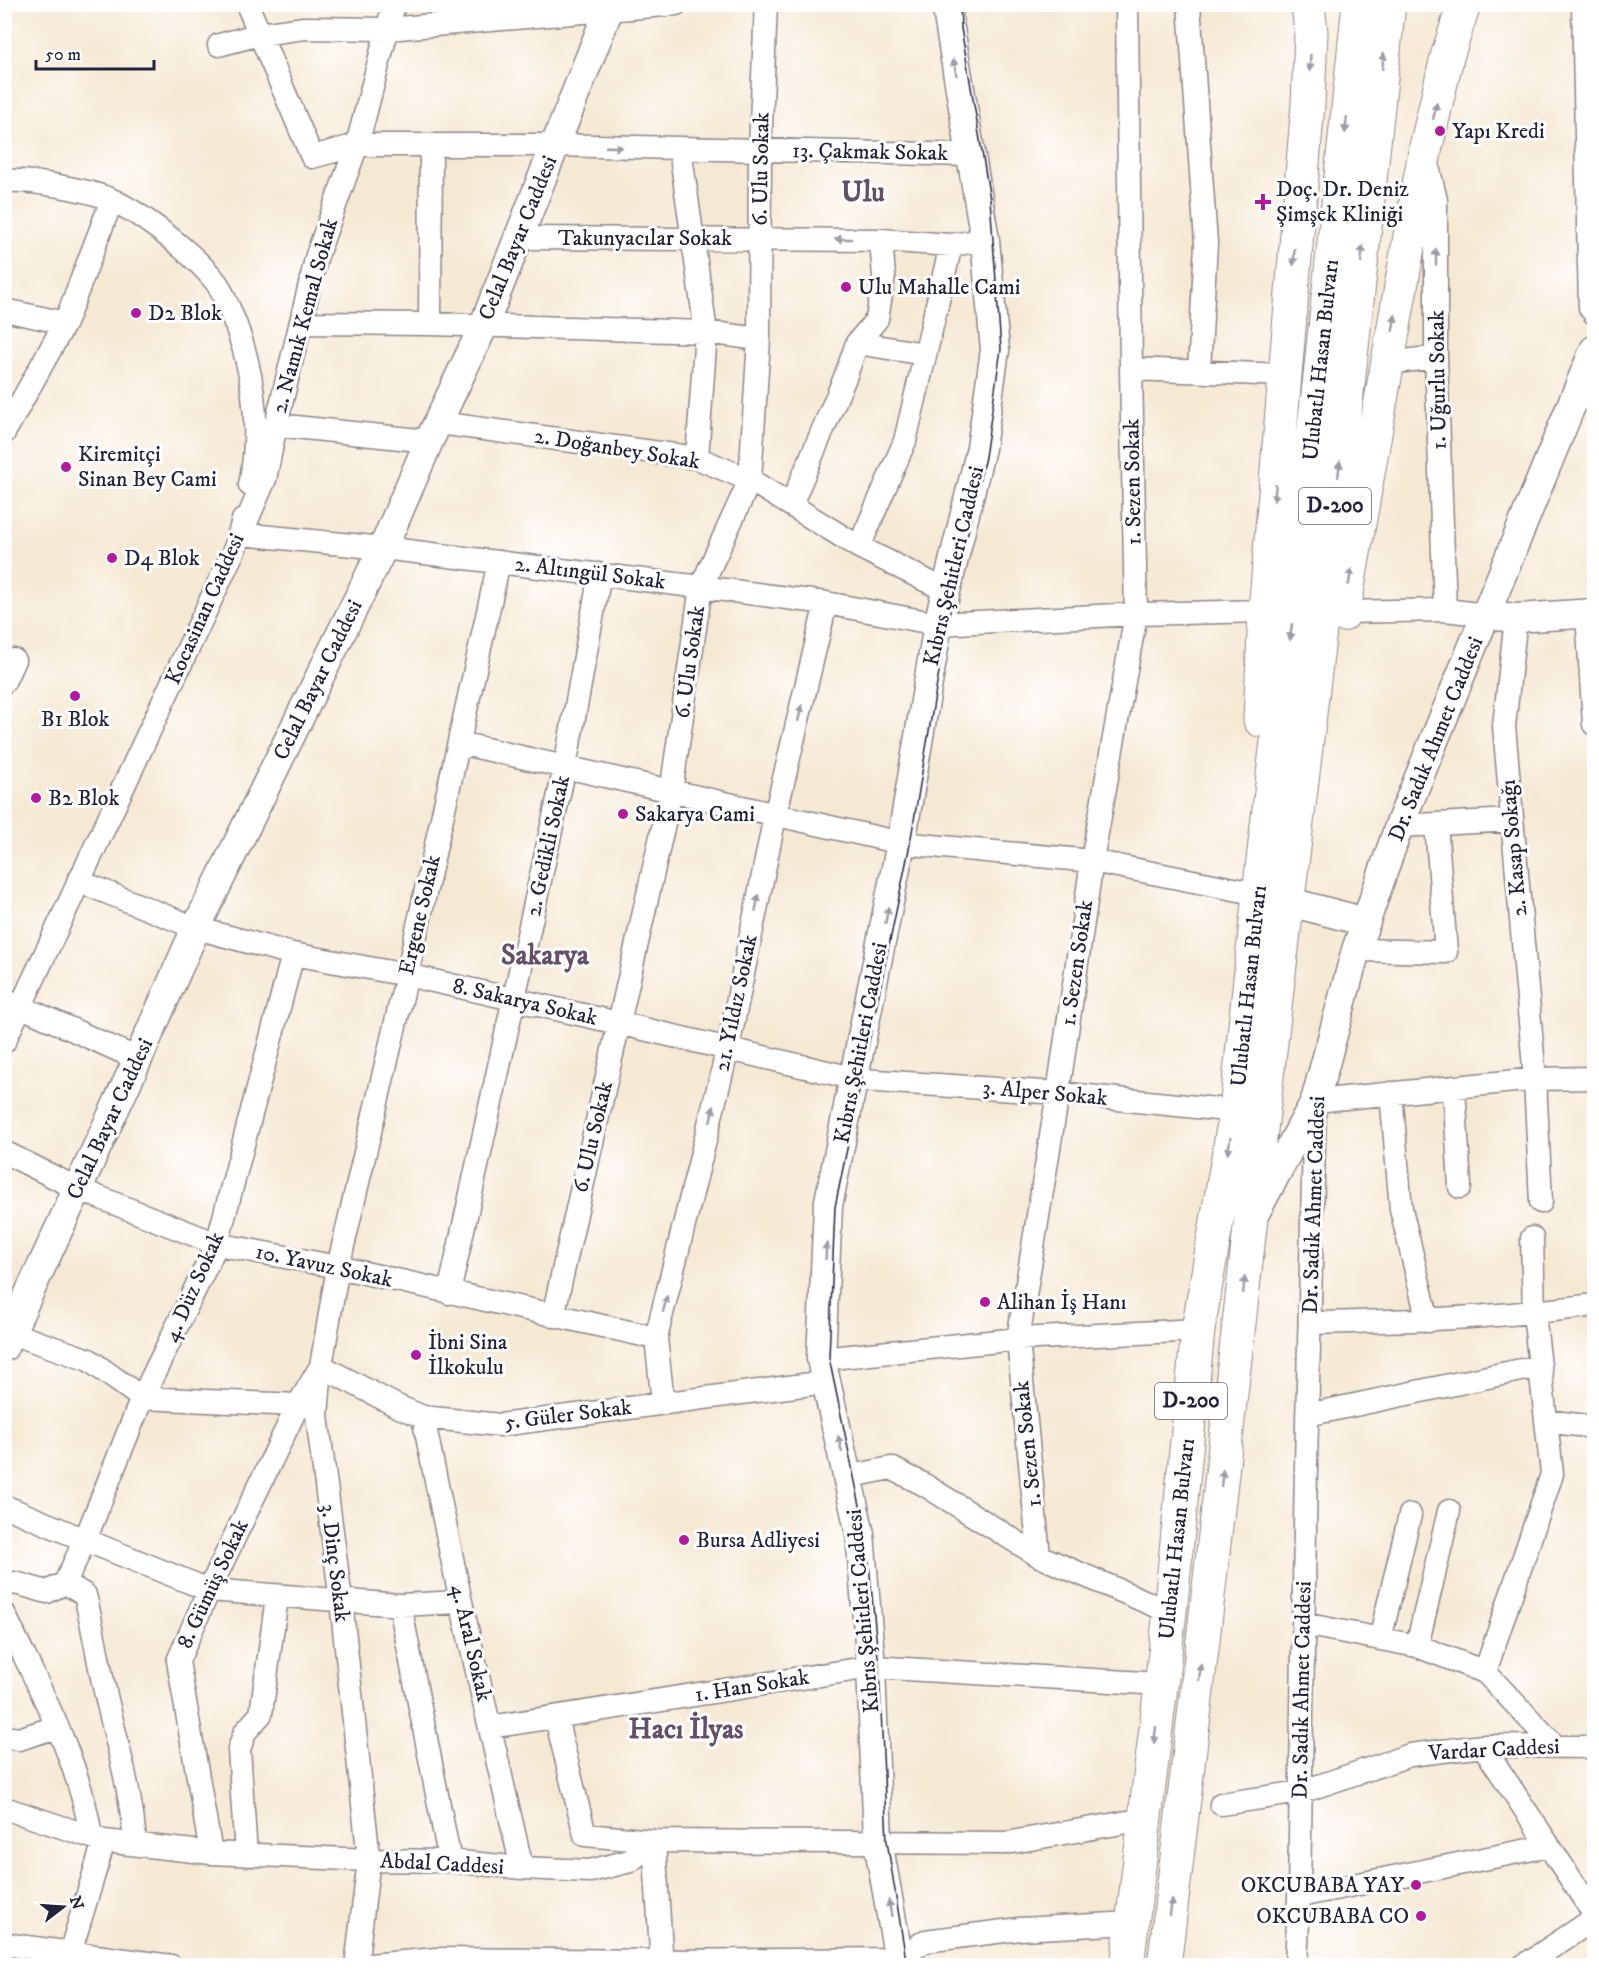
<svg xmlns="http://www.w3.org/2000/svg" width="1599" height="1970" font-family="'IM FELL DW Pica',serif">
<style>
.lines{fill:none;stroke-linecap:round;stroke-linejoin:round}
.minor-casing{stroke:#8c8688;stroke-width:25}
.major-casing{stroke:#8c8688;stroke-width:31}
.highway-casing{stroke:#8c8688;stroke-width:35}
.minor{stroke:#fff;stroke-width:22}
.major{stroke:#fff;stroke-width:28}
.highway{stroke:#fff;stroke-width:33}
.tram{stroke:#22223b;stroke-width:1.5}
.oneway{fill:#9c9ca7}
.poi-dot{fill:#b5179e;stroke:#fff;stroke-width:2}
.labels{text-anchor:middle;dominant-baseline:central;stroke-width:6;stroke-linejoin:round;paint-order:stroke}
.shield{fill:#fff;stroke:#646476;stroke-width:1.5}
.shield-label{font-size:21px;font-weight:bold;fill:#22223b}
.poi-label{font-size:22px;fill:#22223b;stroke:#fff;text-anchor:start}
.street-label{font-size:22px;fill:#22223b;stroke:#fff}
.district-label{font-size:28px;font-weight:bold;fill:#644e68;stroke:#fff}
</style>
<rect width="100%" height="100%" fill="#fff"/>
<filter id="ink" filterUnits="userSpaceOnUse"><feTurbulence type="fractalNoise" baseFrequency=".0167" numOctaves="2"/><feDisplacementMap in="SourceGraphic" scale="12" xChannelSelector="R" yChannelSelector="G"/><feConvolveMatrix kernelMatrix="1 2 1 2 8 2 1 2 1" color-interpolation-filters="sRGB"/></filter>
<filter id="wash" filterUnits="userSpaceOnUse"><feTurbulence type="fractalNoise" baseFrequency=".008" numOctaves="4" result="noise"/><feDisplacementMap in="SourceGraphic" scale="24" xChannelSelector="R" yChannelSelector="G"/><feGaussianBlur stdDeviation="1.35" result="paint"/><feColorMatrix in="noise" values="0 0 0 0 0 0 0 0 0 0 0 0 0 0 0 0 0 1.4 0 .05"/><feComposite in="paint" operator="in"/></filter>
<g filter="url(#wash)">
<rect width="100%" height="100%" fill="#f6e9d4"/>
</g>
<g filter="url(#ink)">
<g class="lines">
<g class="minor-casing">
<path id="minor" d="M247,4L312,157L357,145H555L970,155
M394,4L357,145L317,255L276,425L265,479L241,534L383,548L701,587L826,603L938,624L1136,614L1265,611
M1189,4L1206,243L1199,371
M1583,4L1590,308L1594,313
M219,45L260,34L304,28L388,29L676,4
M680,149L706,332L697,458
M1428,166L1436,200V357L1445,610
M4,181C28,179 90,190 112,200C144,215 194,254 216,282C221,288 224,298 228,306C253,361 262,425 250,485
M520,238L881,240L951,245L985,240
M4,310L65,323
M301,323L430,324L706,332L759,339
M430,324L431,145
M857,343L925,354
M1388,363L1436,357
M1131,369L1285,375
M439,423L697,458L750,480L859,547L945,590
M276,425L429,441
M4,433L65,323L112,200
M791,505L846,375L857,343L877,319L884,276L881,240
M859,547L905,441L951,245
M1343,612L1445,610L1487,615
M1587,614L1594,724
M1516,618L1504,726L1535,1079L1541,1202
M4,682L14,660
M459,743L901,843L1092,861L1259,894
M1399,826L1512,820
M78,881L196,928L293,954L407,975L618,1023L861,1080L1058,1093L1236,1111
M1356,950L1446,952L1436,824
M4,999L138,1059
M4,1042L235,548L243,520
M1454,1087L1460,1187
M1391,1093L1401,1209L1428,1321
M4,1152L78,1189L217,1244L338,1267L656,1338
M449,1293L565,767L600,574
M553,1316L671,792L701,587L750,480L759,339L760,150L766,4
M1310,1323C1406,1321 1498,1318 1594,1305
M11,1333L89,1360L142,1398L298,1405
M821,1359L1018,1339L1198,1330
M663,1403L656,1338L728,1048L775,816L826,603
M1307,1415L1540,1366
M423,1417L461,1602L522,1868
M1546,1421L1594,1427
M847,1477L891,1468L923,1484L1039,1556L1170,1612
M4,1506L85,1540L209,1590L400,1605L461,1602
M1039,1556L1018,1339L1058,1093L1092,861L1136,614L1131,369L1127,4
M4,1582L19,1584L47,1592L65,1583L85,1540L142,1398L217,1244L293,954
M65,1583L85,1595C94,1631 99,1668 108,1704C119,1751 132,1796 135,1844
M400,1605L450,1861
M4,1613C37,1685 79,1758 91,1836
M1303,1624L1417,1646L1485,1672L1555,1746
M1380,1639L1410,1515
M1417,1646L1449,1511
M1485,1672L1552,1474L1534,1313L1532,1238
M556,1718L585,1835L654,1841L662,1966
M490,1727L871,1667L1161,1684
M4,1737L19,1739L56,1727
M1483,1746L1594,1914
M1221,1804L1301,1792L1410,1755L1483,1746L1594,1747
M4,1808L104,1841L211,1853L369,1860L450,1861L522,1868L590,1871L630,1861L654,1841L1006,1843L1145,1819
M211,1853L178,1661L209,1590L298,1405L321,1366L397,1406L423,1417L500,1425L826,1382
M246,1855L239,1749L245,1732L261,1714L277,1597
M1299,1896L1548,1846
M4,1944L171,1966
M61,1963L70,1953L104,1841
M356,1966L369,1860L341,1601L317,1416L321,1366L338,1267L407,975L499,562
M358,1966L436,1959L662,1961L899,1959L925,1941L1020,1929L1132,1923
M1296,1966L1299,1896L1306,1465L1315,1101L1535,1079L1594,1078
M1523,1966L1594,1919"/>
</g>
<g class="major-casing">
<path id="major" d="M1487,615L1516,618L1594,613
M1301,905L1366,922
M1254,1215L1315,1101L1356,950L1399,826L1594,350
M4,1347L138,1059L196,928L383,548L429,441L483,327L611,4
M900,1966L878,1841L871,1667L860,1534L821,1359L828,1206L901,843L938,624L981,448L995,350L985,240L946,4"/>
</g>
<g class="highway-casing">
<path id="highway" d="M1343,615L1425,151L1447,57L1464,4
M1260,720L1265,611L1308,104L1311,32L1308,4
M1127,1966L1170,1612L1198,1330L1236,1111L1259,894L1319,385L1359,4
M1164,1966L1202,1649L1275,1007L1336,496L1389,4"/>
</g>
<use href="#minor" class="minor"/>
<use href="#major" class="major"/>
<use href="#highway" class="highway"/>
<path class="tram" d="M907,1966L887,1841L879,1667L866,1534L829,1358L835,1207L910,844L947,624L985,457L1001,349L990,199L961,28L960,4"/>
</g>
<defs><path id="oneway-solid" d="M-6-.8H1V-3.2L6.5 0L1 3.2V.8H-6Z" transform="scale(1.5)"/></defs>
<g class="oneway">
<use href="#oneway-solid" transform="translate(1383 61) rotate(-84)"/>
<use href="#oneway-solid" transform="translate(1310 63) rotate(93)"/>
<use href="#oneway-solid" transform="translate(955 67) rotate(-100)"/>
<use href="#oneway-solid" transform="translate(1435 111) rotate(-77)"/>
<use href="#oneway-solid" transform="translate(1346 125) rotate(96)"/>
<use href="#oneway-solid" transform="translate(614 147) rotate(2)"/>
<use href="#oneway-solid" transform="translate(843 239) rotate(-180)"/>
<use href="#oneway-solid" transform="translate(1362 254) rotate(-84)"/>
<use href="#oneway-solid" transform="translate(1294 257) rotate(94)"/>
<use href="#oneway-solid" transform="translate(1436 257) rotate(-90)"/>
<use href="#oneway-solid" transform="translate(1394 323) rotate(-81)"/>
<use href="#oneway-solid" transform="translate(1339 469) rotate(-84)"/>
<use href="#oneway-solid" transform="translate(1275 493) rotate(95)"/>
<use href="#oneway-solid" transform="translate(1350 577) rotate(-80)"/>
<use href="#oneway-solid" transform="translate(1291 632) rotate(97)"/>
<use href="#oneway-solid" transform="translate(800 713) rotate(-77)"/>
<use href="#oneway-solid" transform="translate(757 903) rotate(-79)"/>
<use href="#oneway-solid" transform="translate(887 915) rotate(-79)"/>
<use href="#oneway-solid" transform="translate(712 1114) rotate(-76)"/>
<use href="#oneway-solid" transform="translate(1229 1146) rotate(100)"/>
<use href="#oneway-solid" transform="translate(826 1251) rotate(-87)"/>
<use href="#oneway-solid" transform="translate(1244 1285) rotate(-84)"/>
<use href="#oneway-solid" transform="translate(665 1304) rotate(-76)"/>
<use href="#oneway-solid" transform="translate(840 1444) rotate(-103)"/>
<use href="#oneway-solid" transform="translate(1222 1478) rotate(-84)"/>
<use href="#oneway-solid" transform="translate(1200 1672) rotate(-83)"/>
<use href="#oneway-solid" transform="translate(1155 1735) rotate(97)"/>
<use href="#oneway-solid" transform="translate(1171 1907) rotate(-83)"/>
<use href="#oneway-solid" transform="translate(890 1908) rotate(-100)"/>
</g>
</g>
<g class="poi-dot">
<circle cx="1440" cy="131" r="6"/>
<path d="M1260 193h6v6h6v6h-6v6h-6v-6h-6v-6h6z"/>
<circle cx="846" cy="287" r="6"/>
<circle cx="136" cy="313" r="6"/>
<circle cx="66" cy="467" r="6"/>
<circle cx="112" cy="558" r="6"/>
<circle cx="75" cy="696" r="6"/>
<circle cx="36" cy="798" r="6"/>
<circle cx="623" cy="814" r="6"/>
<circle cx="985" cy="1302" r="6"/>
<circle cx="416" cy="1355" r="6"/>
<circle cx="684" cy="1540" r="6"/>
<circle cx="1416" cy="1885" r="6"/>
<circle cx="1421" cy="1916" r="6"/>
</g>
<g class="labels">
<g class="shield">
<rect x="1299" y="488" width="72" height="36" rx="4.5"/>
<rect x="1155" y="1383" width="72" height="36" rx="4.5"/>
</g>
<g class="shield-label">
<text x="1335" y="506">D-200</text>
<text x="1191" y="1401">D-200</text>
</g>
<g class="poi-label">
<text x="1452" y="131">Yapı Kredi</text>
<text x="1276" y="189">Doç. Dr. Deniz<tspan x="1276" dy="25">Şimşek Kliniği</tspan></text>
<text x="858" y="287">Ulu Mahalle Cami</text>
<text x="148" y="313">D2 Blok</text>
<text x="78" y="454">Kiremitçi<tspan x="78" dy="25">Sinan Bey Cami</tspan></text>
<text x="124" y="558">D4 Blok</text>
<text x="75" y="719" text-anchor="middle">B1 Blok</text>
<text x="48" y="798">B2 Blok</text>
<text x="635" y="814">Sakarya Cami</text>
<text x="997" y="1302">Alihan İş Hanı</text>
<text x="428" y="1342">İbni Sina<tspan x="428" dy="25">İlkokulu</tspan></text>
<text x="696" y="1540">Bursa Adliyesi</text>
<text x="1404" y="1885" text-anchor="end">OKCUBABA YAY</text>
<text x="1409" y="1916" text-anchor="end">OKCUBABA CO</text>
</g>
<g class="street-label">
<text transform="translate(870 152) rotate(1)">13. Çakmak Sokak</text>
<text transform="translate(761 169) rotate(-89)">6. Ulu Sokak</text>
<text transform="translate(518 238) rotate(-68)">Celal Bayar Caddesi</text>
<text x="645" y="238">Takunyacılar Sokak</text>
<text transform="translate(305 316) rotate(-75)">2. Namık Kemal Sokak</text>
<text transform="translate(1321 360) rotate(-84)">Ulubatlı Hasan Bulvarı</text>
<text transform="translate(1438 380) rotate(-91)">1. Uğurlu Sokak</text>
<text transform="translate(617 449) rotate(9)">2. Doğanbey Sokak</text>
<text transform="translate(1133 482) rotate(-91)">1. Sezen Sokak</text>
<text transform="translate(954 566) rotate(-77)">Kıbrıs Şehitleri Caddesi</text>
<text transform="translate(590 573) rotate(7)">2. Altıngül Sokak</text>
<text transform="translate(205 609) rotate(-66)">Kocasinan Caddesi</text>
<text transform="translate(690 662) rotate(-82)">6. Ulu Sokak</text>
<text transform="translate(318 680) rotate(-64)">Celal Bayar Caddesi</text>
<text transform="translate(1436 739) rotate(-68)">Dr. Sadık Ahmet Caddesi</text>
<text transform="translate(548 846) rotate(-78)">2. Gedikli Sokak</text>
<text transform="translate(1514 848) rotate(-95)">2. Kasap Sokağı</text>
<text transform="translate(420 915) rotate(-77)">Ergene Sokak</text>
<text transform="translate(1077 963) rotate(-82)">1. Sezen Sokak</text>
<text transform="translate(1249 986) rotate(-84)">Ulubatlı Hasan Bulvarı</text>
<text transform="translate(525 1002) rotate(13)">8. Sakarya Sokak</text>
<text transform="translate(736 1003) rotate(-78)">21. Yıldız Sokak</text>
<text transform="translate(861 1043) rotate(-79)">Kıbrıs Şehitleri Caddesi</text>
<text transform="translate(1045 1093) rotate(5)">3. Alper Sokak</text>
<text transform="translate(110 1119) rotate(-65)">Celal Bayar Caddesi</text>
<text transform="translate(593 1137) rotate(-77)">6. Ulu Sokak</text>
<text transform="translate(1314 1205) rotate(-88)">Dr. Sadık Ahmet Caddesi</text>
<text transform="translate(324 1266) rotate(12)">10. Yavuz Sokak</text>
<text transform="translate(194 1287) rotate(-66)">4. Düz Sokak</text>
<text transform="translate(568 1415) rotate(-7)">5. Güler Sokak</text>
<text transform="translate(1028 1444) rotate(-96)">1. Sezen Sokak</text>
<text transform="translate(1177 1539) rotate(-84)">Ulubatlı Hasan Bulvarı</text>
<text transform="translate(335 1563) rotate(83)">3. Dinç Sokak</text>
<text transform="translate(213 1584) rotate(-65)">8. Gümüş Sokak</text>
<text transform="translate(863 1611) rotate(-95)">Kıbrıs Şehitleri Caddesi</text>
<text transform="translate(471 1643) rotate(77)">4. Aral Sokak</text>
<text transform="translate(752 1686) rotate(-9)">1. Han Sokak</text>
<text transform="translate(1302 1690) rotate(-89)">Dr. Sadık Ahmet Caddesi</text>
<text transform="translate(1494 1750) rotate(-3)">Vardar Caddesi</text>
<text transform="translate(442 1864) rotate(3)">Abdal Caddesi</text>
</g>
<g class="district-label">
<text x="863" y="192">Ulu</text>
<text x="545" y="955">Sakarya</text>
<text x="686" y="1729">Hacı İlyas</text>
</g>
</g>
<rect width="1599" height="1970" fill="none" stroke="#fff" stroke-width="24"/>
<g transform="translate(63 1907) rotate(73)" stroke="#ffffff" stroke-width="4.5" paint-order="stroke">
<path d="M0-4.5L10 22L0 15L-10 22Z" fill="#22223b"/>
<text y="-9" font-size="16" font-weight="bold" text-anchor="middle" fill="#22223b">N</text>
</g>
<path d="M36 60v9h118v-9" fill="none" stroke="#22223b" stroke-width="3"/>
<text x="45" y="60" font-size="18" fill="#22223b" stroke="#ffffff" stroke-width="4.5" paint-order="stroke">50 m</text>
</svg>
